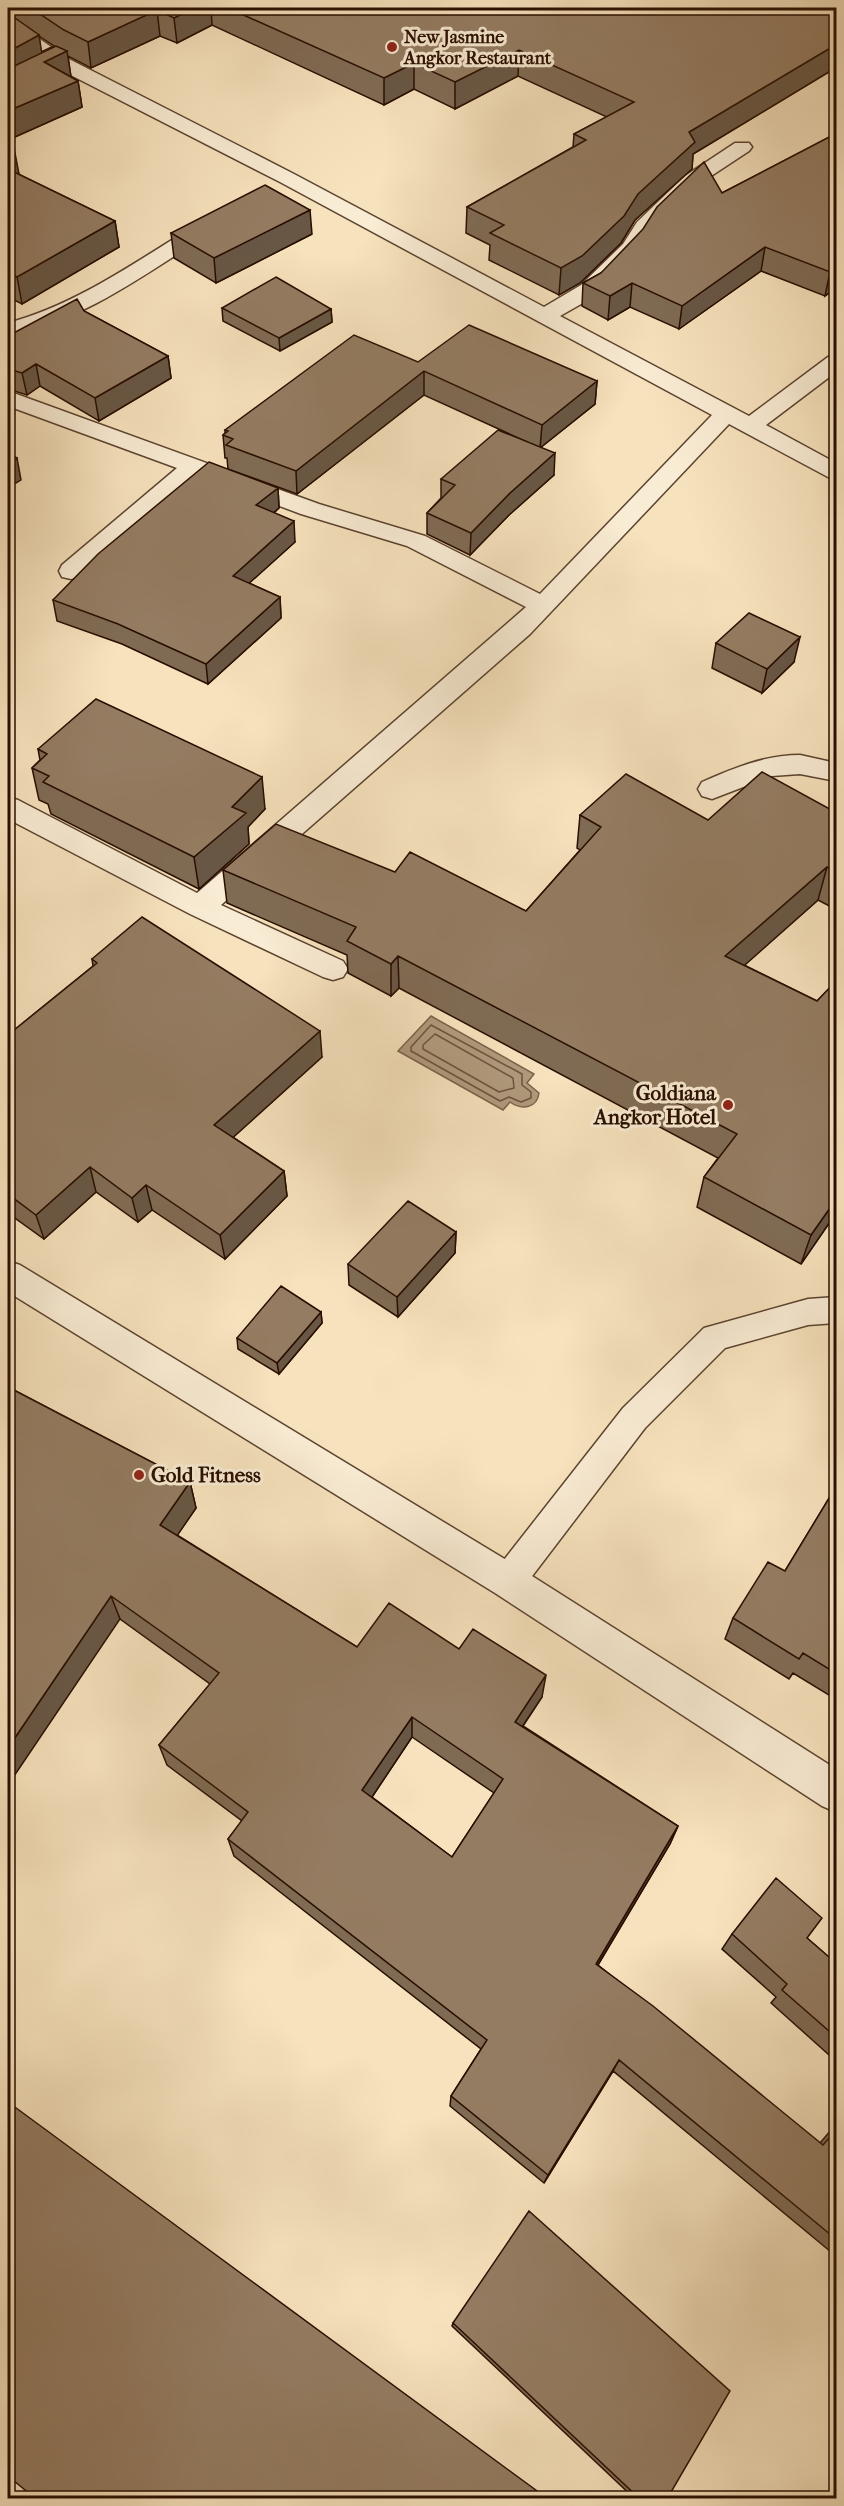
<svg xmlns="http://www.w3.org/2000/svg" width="844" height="2506" font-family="'IM FELL French Canon',serif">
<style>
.water{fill:#b09a7d;stroke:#7a624b;stroke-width:1.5}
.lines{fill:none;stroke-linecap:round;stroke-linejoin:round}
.shore{stroke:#6c543e;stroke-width:1.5}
.service-casing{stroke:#5c432f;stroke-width:3}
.minor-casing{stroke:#5c432f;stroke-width:3}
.tertiary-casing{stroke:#5c432f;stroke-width:3}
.service{fill:#f9ecd4;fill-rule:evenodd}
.minor{fill:#f9ecd4;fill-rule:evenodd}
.tertiary{fill:#f9ecd4;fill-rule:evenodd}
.wall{fill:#7f6b54;stroke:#290e00;stroke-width:1.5;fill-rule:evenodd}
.shaded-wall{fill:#685745;stroke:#290e00;stroke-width:1.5}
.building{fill:#947c62;stroke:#290e00;stroke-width:1.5;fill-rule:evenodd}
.poi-dot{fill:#8f2418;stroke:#f9ecd4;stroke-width:2}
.labels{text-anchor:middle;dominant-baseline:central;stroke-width:6;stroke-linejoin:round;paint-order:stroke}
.far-poi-label{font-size:18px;font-weight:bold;fill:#290e00;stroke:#f9ecd4;text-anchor:start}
.poi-label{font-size:21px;font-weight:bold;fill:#290e00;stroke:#f9ecd4;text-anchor:end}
</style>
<rect width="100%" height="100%" fill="#f6e2bd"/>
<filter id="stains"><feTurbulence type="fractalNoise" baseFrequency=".00333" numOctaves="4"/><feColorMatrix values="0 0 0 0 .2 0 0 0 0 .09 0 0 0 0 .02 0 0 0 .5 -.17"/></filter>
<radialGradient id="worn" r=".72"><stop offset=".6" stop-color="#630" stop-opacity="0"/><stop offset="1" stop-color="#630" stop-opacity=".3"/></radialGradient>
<path class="water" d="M431,1016L534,1074L527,1083L539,1093C537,1109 521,1110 510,1102L503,1110L398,1051Z"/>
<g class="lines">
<path class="shore" d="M431,1025L522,1074V1085L531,1092V1098L521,1102L509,1097L500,1101L411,1051V1047Z
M435,1034L513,1078L514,1088L499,1092L423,1049V1045Z"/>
<g class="service-casing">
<path id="service" d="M836,1297V1323L808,1325L725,1348L645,1428L520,1592L508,1597L496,1592L491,1581L496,1570L623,1408L704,1328L808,1299Z"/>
</g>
<g class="minor-casing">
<path id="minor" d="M8,20L14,21L67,58L294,174L544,307L581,285L623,244L637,222L685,176L735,143H749L752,147L749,151L699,184L653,229L639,251L597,295L560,316L749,416L828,357L836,355V372L766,425L836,463V479L828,477L729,424L530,634L221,905L343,961L348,969L343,977L333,980L323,977L190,914L8,819V797L18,800L197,893L526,607L407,546L301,514L197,475L80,577L71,579L62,577L59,571L62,565L177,468L8,406V391L319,504L425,536L540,594L712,415L280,182L53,66L8,33Z
M211,218L218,220L221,224L218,228C152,269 85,321 8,336V323C79,304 141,258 204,220Z
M800,755L836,763V781L800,774L772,776L712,799L702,796L698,789L702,782C734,768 765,755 800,755Z"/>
</g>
<g class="tertiary-casing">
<path id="tertiary" d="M8,1261L20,1265L521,1569L836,1769V1812L822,1806L495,1593L8,1292Z"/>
</g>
<use href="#service" class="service"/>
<use href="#minor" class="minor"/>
<use href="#tertiary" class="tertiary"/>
</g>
<path class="wall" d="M8,8H837V67L693,154L692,169L635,220L621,243L580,283L559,295L489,260L490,245L466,233L467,207L573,147L574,134L607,117L518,76L455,109L414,89L384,105L212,25L177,43L160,36L91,68L68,56L71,77L78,81L82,107L8,140ZM39,36L54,46L41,52Z
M837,133V287L825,296L761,271L679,329L630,307L608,320L582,306L583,283L601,273L722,193Z
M8,144L19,174H18L115,221L119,247L22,304L8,297Z
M171,233L312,234L216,283L174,258Z
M222,308L331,309L332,322L280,351L223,321Z
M84,311L168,356L171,378L99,421L40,386L27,395L8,389V336Z
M418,362L597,381L595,404L541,447L554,475L509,515L470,555L427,534V513L441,498V479L525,441L424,395L297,494L228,469L227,458H225L223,435L225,433V430Z
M278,488L279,508L274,513L295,542L249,583L280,597L281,618L208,684L122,644L57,621L53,600Z
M716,643L794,662L762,693L712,668Z
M38,749L265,809L248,827L249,844L199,889L51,814L48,804L39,800L32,768L40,760Z
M837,813V910L818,900L744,965L817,1001L837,980V1221L832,1219L801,1264L697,1207L704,1177L718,1158L399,988L391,996L348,973L347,955L227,903L223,870L395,872L526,911L580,850L577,848L580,815L708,820Z
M92,959L322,1057L233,1137L284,1171L287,1196L225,1259L152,1210L138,1222L96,1192L44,1239L8,1213V1035L93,966Z
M456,1232L455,1253L398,1317L349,1285L348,1264Z
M321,1312L322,1323L279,1374L238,1349L237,1338Z
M8,1387L190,1482L196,1508L177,1535L357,1647L459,1649L542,1697L523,1726L678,1826L670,1844L598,1965L820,2143L837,2123V2257L613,2071L544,2183L450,2106L451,2096L481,2049L234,1856L228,1839L242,1821L167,1765L159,1745L210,1684L120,1619ZM412,1737L494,1793L452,1857L372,1797Z
M837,1485V1700L793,1673L789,1679L725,1639L733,1618L785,1571Z
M732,1934L807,1938L837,1964V2062L771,2003L776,1997L722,1949Z
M453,2323L667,2499H635L452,2326Z"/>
<path class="shaded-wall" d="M194,8H211L212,25L177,43L174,18Z
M157,10L160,36L91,68L88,42Z
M39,35L43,61L8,81V52Z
M837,44V67L693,154L692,169L635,220L621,243L580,283L559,295L561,268L638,194L689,132Z
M519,50L518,76L455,109V82Z
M67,51L71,77L44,62Z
M414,63V89L384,105V78Z
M78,81L82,107L8,140V111Z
M14,148L19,174L8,180V151Z
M310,210L312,234L216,283L214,258Z
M115,221L119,247L22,304L17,277Z
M765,247L761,271L679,329L682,306Z
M837,267V287L825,296L830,272Z
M632,283L630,307L608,320L610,296Z
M331,309L332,322L280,351L279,338Z
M168,356L171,378L99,421L95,398Z
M36,364L40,386L27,395L22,373Z
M424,371V395L297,494L296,471Z
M597,381L595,404L540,448L542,425Z
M555,453L554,475L509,515L470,555L471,533L510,493Z
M17,458L21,480L8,488V463Z
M278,488L279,508L258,526L256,505Z
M294,521L295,542L235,596L233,576Z
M280,597L281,618L208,684L206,664Z
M800,637L794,662L762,693L767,669Z
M262,777L265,809L248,827L249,844L199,889L194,857L232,807Z
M827,867L818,900L719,988L725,956Z
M398,956L399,988L391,996V964Z
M320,1031L322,1057L218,1151L214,1125Z
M90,1167L96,1192L44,1239L36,1215Z
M284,1171L287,1196L225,1259L220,1235Z
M146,1185L152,1210L138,1222L132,1198Z
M837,1198V1206L832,1219L801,1264L811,1235Z
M456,1232L455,1253L398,1317L397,1297Z
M321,1312L322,1323L279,1374L277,1363Z
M190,1482L196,1508L168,1549L160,1525Z
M111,1596L120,1619L8,1785V1748Z
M546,1675L542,1697L512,1742L515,1722Z
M412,1717V1737L364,1809L362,1790Z
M678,1826L670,1844L590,1978L596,1964Z
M619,2060L613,2071L544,2183L548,2175Z"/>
<path class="building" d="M31,8H194L174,18L157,10L88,42L64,30Z
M228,8H837V44L689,132L695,142L638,194L624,216L582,256L561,268L490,233L504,225L467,207L586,140L574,134L634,102L519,50L455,82L414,63L384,78Z
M8,13L39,35L8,52Z
M56,46L67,51L44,62L78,81L8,111V69Z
M837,133V267L830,272L765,247L682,306L632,283L610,296L583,283L601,273L643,229L657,207L704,162L722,193Z
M8,144L14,148L8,151Z
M8,169L115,221L17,277L8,272Z
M265,185L310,210L214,258L171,233Z
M276,277L331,309L279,338L222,308Z
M77,299L84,311L168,356L95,398L36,364L22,373L8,369V336Z
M469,325L597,381L542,425L424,371L296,471L226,445L233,439L223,435L228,431L225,430L354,335L418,362Z
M498,430L555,453L510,493L471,533L427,513L455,485L441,479Z
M8,452L17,458L8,463Z
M209,462L278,488L256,505L294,521L233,576L280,597L206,664L118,624L53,600L98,554Z
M749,613L800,637L767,669L716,643Z
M96,699L262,777L232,807L246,813L194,857L43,782L49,776L32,768L47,754L38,749Z
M762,772L837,813V872L827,867L725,956L817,1001L837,980V1198L811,1235L704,1177L737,1134L398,956L391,964L347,941L356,927L223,870L276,824L395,872L410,852L526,911L601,827L580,815L626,774L708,820Z
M142,917L320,1031L214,1125L284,1171L220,1235L146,1185L132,1198L90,1167L36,1215L8,1194V1035L97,963L92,959Z
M408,1201L456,1232L397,1297L348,1264Z
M281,1286L321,1312L277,1363L237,1338Z
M8,1387L190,1482L160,1525L357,1647L389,1603L459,1649L473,1629L546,1675L515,1722L678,1826L596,1964L653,2006L823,2145L837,2129V2240L619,2060L548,2175L451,2096L487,2040L228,1839L248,1812L159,1745L219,1673L111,1596L8,1748ZM412,1717L503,1779L452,1857L362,1790Z
M837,1485V1674L803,1653L799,1659L733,1618L768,1562L785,1571Z
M776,1878L822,1918L807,1938L837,1964V2038L782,1990L787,1984L732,1934Z
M8,2102L548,2499H36L8,2476Z
M529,2211L730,2391L667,2499H640L453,2323Z"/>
<g class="poi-dot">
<circle cx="392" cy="47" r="6"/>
<circle cx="728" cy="1105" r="6"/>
<circle cx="139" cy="1475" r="6"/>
</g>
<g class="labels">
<g class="far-poi-label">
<text x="404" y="37">New Jasmine<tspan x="404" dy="21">Angkor Restaurant</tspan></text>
</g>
<g class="poi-label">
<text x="716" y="1093">Goldiana<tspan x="716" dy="24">Angkor Hotel</tspan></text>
<text x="151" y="1475" text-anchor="start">Gold Fitness</text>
</g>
</g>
<rect width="844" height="2506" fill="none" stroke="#f6e2bd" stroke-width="30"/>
<rect x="9" y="9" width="826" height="2488" fill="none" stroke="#290e00" stroke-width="3"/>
<rect x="15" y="15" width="814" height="2476" fill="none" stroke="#290e00" stroke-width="1.5"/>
<rect width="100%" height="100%" filter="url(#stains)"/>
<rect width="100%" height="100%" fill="url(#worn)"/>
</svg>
